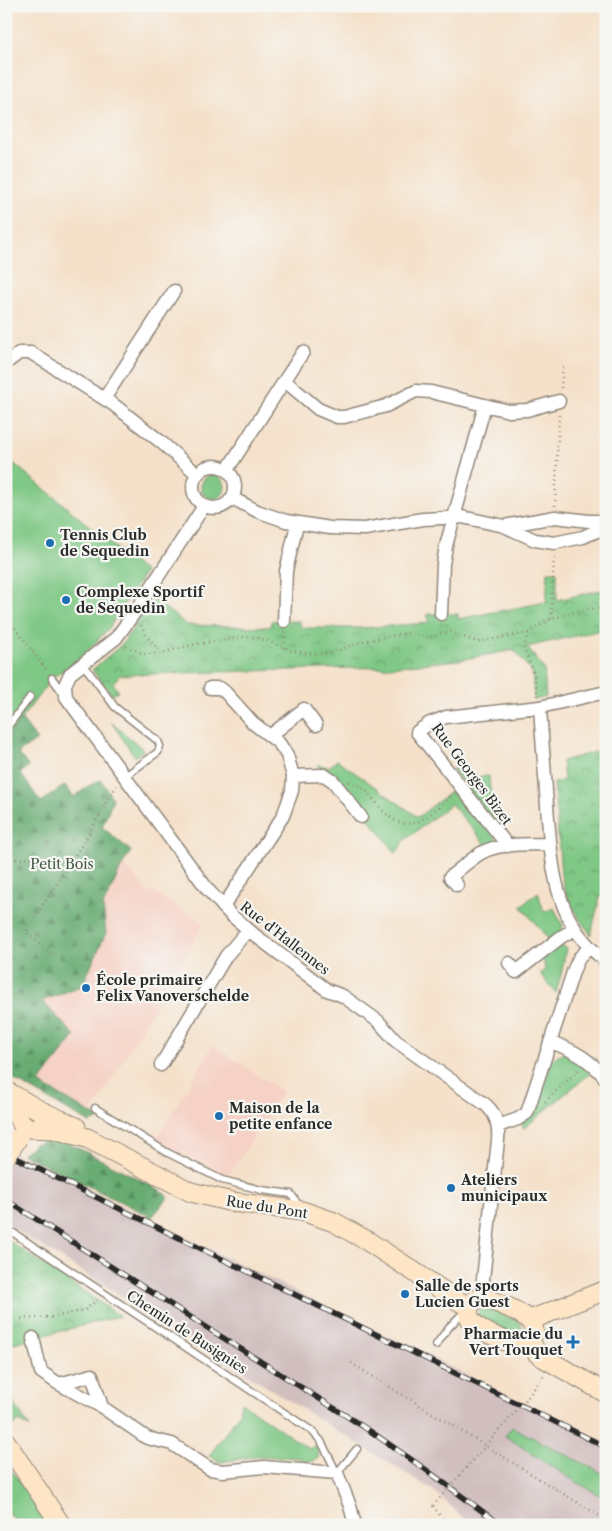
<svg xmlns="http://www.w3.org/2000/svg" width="612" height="1531" font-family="'Libre Caslon Text',serif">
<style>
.built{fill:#f6d1c5}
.railway{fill:#d1bfbf}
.grass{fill:#7fc885;stroke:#557a58}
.forest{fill:url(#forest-firs);stroke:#496c4e}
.park{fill:url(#park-crowns);stroke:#557a58}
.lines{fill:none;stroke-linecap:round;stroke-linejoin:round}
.lane-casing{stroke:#90867a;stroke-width:9}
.street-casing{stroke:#90867a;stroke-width:15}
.secondary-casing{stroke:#90867a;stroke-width:21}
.path{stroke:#90867a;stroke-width:2.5;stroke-dasharray:1 4;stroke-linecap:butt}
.lane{stroke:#fff;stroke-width:6}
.street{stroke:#fff;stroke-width:12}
.secondary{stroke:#fde5c5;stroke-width:19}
.rail-casing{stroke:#2b2b2b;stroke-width:5.5}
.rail{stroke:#f6f6f2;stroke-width:4;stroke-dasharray:11;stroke-linecap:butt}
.secondary-bridge-casing{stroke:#90867a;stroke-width:21;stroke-linecap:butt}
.path-bridge{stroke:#90867a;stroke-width:2.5;stroke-dasharray:1 4;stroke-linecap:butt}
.secondary-bridge{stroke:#fde5c5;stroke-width:19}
.poi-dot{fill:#1f6fb2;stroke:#f6f6f2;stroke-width:2}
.labels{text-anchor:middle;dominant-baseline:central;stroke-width:4.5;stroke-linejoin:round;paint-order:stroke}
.poi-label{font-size:14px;font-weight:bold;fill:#2b2b2b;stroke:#f6f6f2;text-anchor:start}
.street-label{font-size:14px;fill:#2b2b2b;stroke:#f6f6f2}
.park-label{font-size:14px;fill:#445a46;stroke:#f6f6f2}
</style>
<defs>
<pattern id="forest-firs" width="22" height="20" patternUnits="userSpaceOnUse" patternTransform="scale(1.25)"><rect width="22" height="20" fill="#67ac72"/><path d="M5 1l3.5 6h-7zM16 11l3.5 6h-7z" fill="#558c5e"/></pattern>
<pattern id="park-crowns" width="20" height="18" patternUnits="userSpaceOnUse" patternTransform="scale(1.25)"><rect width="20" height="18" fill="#7fc885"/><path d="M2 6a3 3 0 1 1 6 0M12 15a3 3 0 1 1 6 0" fill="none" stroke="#68a36d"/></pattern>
</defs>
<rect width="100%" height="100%" fill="#f6f6f2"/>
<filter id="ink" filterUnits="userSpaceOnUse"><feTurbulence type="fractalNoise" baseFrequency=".02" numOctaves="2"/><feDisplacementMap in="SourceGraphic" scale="10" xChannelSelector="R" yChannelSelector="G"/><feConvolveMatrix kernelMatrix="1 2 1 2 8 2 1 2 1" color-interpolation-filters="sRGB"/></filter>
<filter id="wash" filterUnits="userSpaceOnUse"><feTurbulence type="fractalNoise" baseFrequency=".0096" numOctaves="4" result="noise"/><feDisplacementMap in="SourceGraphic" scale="20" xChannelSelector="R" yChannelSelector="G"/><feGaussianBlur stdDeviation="1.12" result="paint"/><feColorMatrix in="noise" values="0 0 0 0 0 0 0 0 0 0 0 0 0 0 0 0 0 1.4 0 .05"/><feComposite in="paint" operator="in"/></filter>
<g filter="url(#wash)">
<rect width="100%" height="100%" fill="#f5e1ca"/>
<path class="built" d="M124,862L148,893L152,891L204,924L91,1114L39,1083L6,969Z
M213,1045L283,1092L229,1175L171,1149L155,1141Z"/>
<path class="railway" d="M6,1150L606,1443V1525H471L434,1491L6,1224Z"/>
<path class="grass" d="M6,457L145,572L109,628L82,657L52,678L6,739Z
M201 487a12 12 0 1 1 24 0a12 12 0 1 1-24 0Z
M111,722L144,750L135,757Z
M337,760L418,817L457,787L498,841L486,845L451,804L405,840L396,853L339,781L327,770L319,768L318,765L329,767Z
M454,768L462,778L489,776L493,823L452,769Z
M538,892L544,912L554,908L563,926L561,931L549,940L521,906Z
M561,946L566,948L562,971L556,993L540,974L545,970L543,957L556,947Z
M564,1053L593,1071L524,1128L521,1123L533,1110L552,1060L558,1055Z
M484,1307L519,1321L521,1325V1332L516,1336C506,1331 478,1324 479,1311Z
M6,1391L30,1428L20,1421L10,1427L6,1421Z
M241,1402L309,1449L315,1445L319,1451L318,1458L314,1461L305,1462L301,1458L258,1456L221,1462L209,1456L239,1414Z
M512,1427L606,1475V1499L568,1477L505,1436Z
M6,1462L49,1525H22L6,1512Z"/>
<path class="forest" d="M21,719L37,740L18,753L29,767L20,773L41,802L65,785L74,797L90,785L101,780L113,799L102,827L131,851L124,862L103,906L106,933L82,986L42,1001L75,1036L39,1083L100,1119L90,1123L6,1075V862L9,861L6,852V739Z
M57,1137L162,1191L168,1198L152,1217L22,1154L35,1144Z"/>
<path class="park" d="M548,571H557V600L606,589V629L527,647L544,669L546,697L534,700L532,672L514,650L459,660L389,667L120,675L113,683L118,691L112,695L92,670L122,644L153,599L187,625L270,627L271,621H300L301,628H361L428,623V614H458V619L546,602Z
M606,749V898L600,896L591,935L579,918L566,894L561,875L554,783L564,780L562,761Z
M6,1239L120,1316L6,1345Z"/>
</g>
<g filter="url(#ink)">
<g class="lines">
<g class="lane-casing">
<path id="lane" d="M83,664L115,707L158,741L160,746L158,752L124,777
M52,678L63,693
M6,729L30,697
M95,1108L168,1153L222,1180L262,1190L291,1194L300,1207
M6,1228L312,1431L321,1441L337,1473L357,1449
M436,1345L449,1327L465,1311"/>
</g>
<g class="street-casing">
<path id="street" d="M6,363L19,353H31L114,405L161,442L197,474
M285,381L318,409L337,417H344L386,406L416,391L431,392L509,411L527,410L559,401
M104,399L174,291
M193 487a21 21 0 1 1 42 0a21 21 0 1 1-42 0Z
M227,470L303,352
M232,498L257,511L286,521L330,528L365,529L423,519L462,517L504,526L535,540L554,543L583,537L606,527
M204,506L135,612L116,638L70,674L65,685L66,697L208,890L231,915L256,936L327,990L343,996L378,1021L396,1041L486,1105C497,1115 499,1126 498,1140L481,1298
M504,526L555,517L589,521H606
M441,614L443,564L446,546L485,405
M284,621L286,571L297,524
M210,688H220L225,692L253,723L279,743L287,755L293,776L292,791L283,816L223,907
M540,707C542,740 545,773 547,806C552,865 553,923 606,961
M271,735L304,709L316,725
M293,776L324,775L333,781L361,817
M508,846L417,732L430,723L446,717L540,707L606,692
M457,885L450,877C460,869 470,860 481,853C500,842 529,845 550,844
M509,963L516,972L561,937L575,929
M551,1042C573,1050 591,1060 606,1079
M161,1065L226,956L248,930
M498,1126L518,1119L527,1113L574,969L579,958L589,948
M33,1338L41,1372L59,1384L102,1407L147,1438L172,1444L210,1469L223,1471L264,1467L337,1473L350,1506L355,1525
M59,1384L92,1375L102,1407"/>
</g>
<g class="secondary-casing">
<path id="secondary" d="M6,1091L39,1110L76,1127
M6,1096L21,1123L27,1128L54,1129L87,1138L191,1192L232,1202L302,1211L334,1222L369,1242L460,1302L470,1306
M481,1298C491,1299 524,1313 530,1321C542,1336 523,1348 509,1342C495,1337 463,1325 469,1307C471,1301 476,1299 481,1298Z
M530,1320L606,1290
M529,1340L537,1353L544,1358L606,1393
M6,1442L61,1525"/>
</g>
<path class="path" d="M561,388L563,366
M555,506L559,414
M6,616L47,671
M551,619L554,554
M141,625L147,637L162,653
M528,633L524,648L534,674L538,696
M126,646L144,654L162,653L191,645L243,637L259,638L293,651L315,654L330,653L364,641L407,633L431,638L441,633L451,632L477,642L528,633L551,619L583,609L606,608
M284,648V632
M349,782C364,786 364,789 374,800C379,806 384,813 390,817C414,836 434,810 453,795
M6,860L35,858L53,862L71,860
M51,954L26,932C46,898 69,866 90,832C99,817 106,800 117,786
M545,1102L579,1069
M16,1319L54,1317L85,1310L97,1300
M351,1363L606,1520
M528,1397L544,1375
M433,1506L447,1525"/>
<use href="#lane" class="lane"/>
<use href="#street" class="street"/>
<use href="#secondary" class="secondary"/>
<g class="rail-casing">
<path id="rail" d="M6,1153L606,1447
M6,1200L370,1431L425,1469L501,1525"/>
</g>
<use href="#rail" class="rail"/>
<g class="secondary-bridge-casing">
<path id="secondary-bridge" d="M6,1156L18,1138"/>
</g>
<path class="path-bridge" d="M433,1506L528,1397"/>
<use href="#secondary-bridge" class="secondary-bridge"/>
</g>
</g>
<g class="poi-dot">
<circle cx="50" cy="543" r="5"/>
<circle cx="66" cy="600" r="5"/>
<circle cx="86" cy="988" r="5"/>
<circle cx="219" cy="1116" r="5"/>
<circle cx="451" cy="1188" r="5"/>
<circle cx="405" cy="1294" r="5"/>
<path d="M570.5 1334.5h5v5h5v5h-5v5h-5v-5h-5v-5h5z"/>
</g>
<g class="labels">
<g class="poi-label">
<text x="60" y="535">Tennis Club<tspan x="60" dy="16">de Sequedin</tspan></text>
<text x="76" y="592">Complexe Sportif<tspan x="76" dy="16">de Sequedin</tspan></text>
<text x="96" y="980">École primaire<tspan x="96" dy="16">Felix Vanoverschelde</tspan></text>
<text x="229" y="1108">Maison de la<tspan x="229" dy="16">petite enfance</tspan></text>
<text x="461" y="1180">Ateliers<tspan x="461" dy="16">municipaux</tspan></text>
<text x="415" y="1286">Salle de sports<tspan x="415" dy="16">Lucien Guest</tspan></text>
<text x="563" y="1334" text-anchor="end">Pharmacie du<tspan x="563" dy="16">Vert Touquet</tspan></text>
</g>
<g class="street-label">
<text transform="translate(472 774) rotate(53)">Rue Georges Bizet</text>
<text transform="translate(285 938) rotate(38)">Rue d'Hallennes</text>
<text transform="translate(267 1207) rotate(9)">Rue du Pont</text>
<text transform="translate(187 1332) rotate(33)">Chemin de Busignies</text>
</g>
<g class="park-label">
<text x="62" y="864">Petit Bois</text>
</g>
</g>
<rect width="612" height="1531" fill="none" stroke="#f6f6f2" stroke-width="25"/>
</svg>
